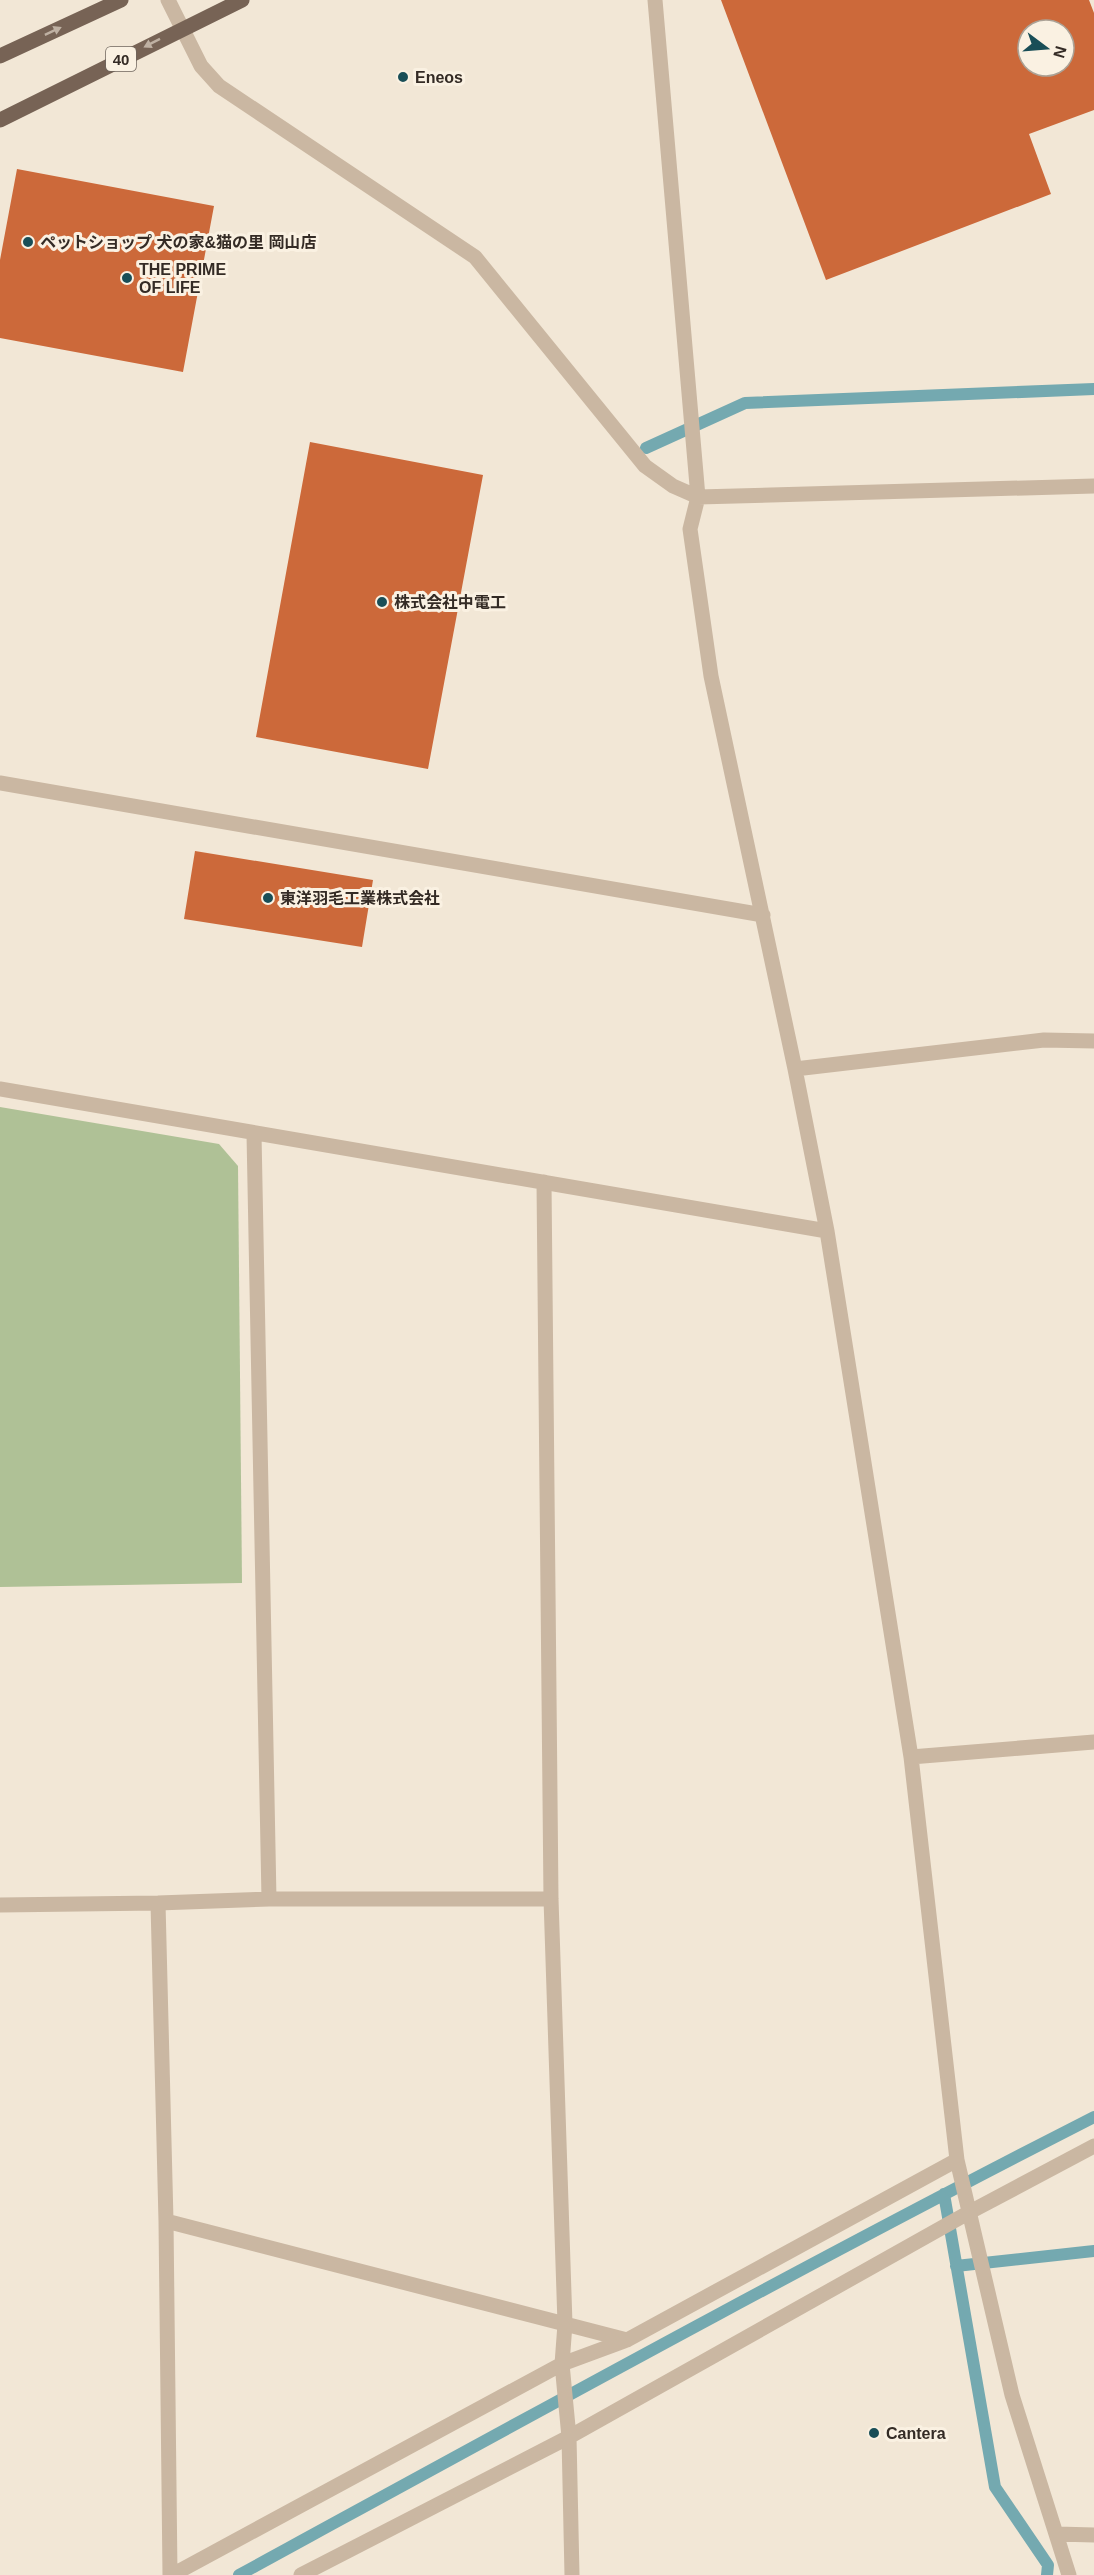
<svg xmlns="http://www.w3.org/2000/svg" width="1094" height="2575" font-family="Helvetica,'Noto Sans JP',sans-serif">
<style>
.green{fill:#afc196}
.lines{fill:none;stroke-linecap:round;stroke-linejoin:round}
.stream{stroke:#74a9b0;stroke-width:12}
.building{fill:#cc693a;fill-rule:evenodd}
.minor{stroke:#cab7a2;stroke-width:15}
.major{stroke:#776355;stroke-width:15}
.oneway{fill:#bfb1a3}
.poi-dot{fill:#194e57;stroke:#faf1e2;stroke-width:2}
.labels{text-anchor:middle;dominant-baseline:central;stroke-width:6;stroke-linejoin:round;paint-order:stroke}
.shield{fill:#faf1e2;stroke:#6f665e;stroke-width:1.5}
.shield-label{font-size:15px;font-weight:bold;fill:#342b25}
.poi-label{font-size:16px;font-weight:bold;fill:#342b25;stroke:#faf1e2;text-anchor:start}
</style>
<rect width="100%" height="100%" fill="#f2e7d6"/>
<path class="green" d="M0,1107L219,1144L238,1166L242,1583L0,1587Z"/>
<g class="lines">
<path class="stream" d="M646,448L745,403L1094,389
M944,2194L995,2487L1048,2565L1047,2575
M956,2266L1094,2251
M239,2575C523,2420 806,2264 1094,2117"/>
</g>
<path class="building" d="M721,0H1089L1094,13V110L1029,134L1051,194L826,280ZM1028,30H1064V66H1028Z
M17,169L214,206L183,372L0,338V260Z
M310,442L483,475L428,769L256,737Z
M195,851L373,880L362,947L184,919Z"/>
<g class="lines">
<path class="minor" d="M168,0L201,66L219,86L475,257L645,466L673,486L698,497L1094,486
M655,0L698,497L690,529L711,676L795,1069L827,1231L911,1757L957,2160L1012,2395L1069,2575
M0,783L763,915
M795,1069L1044,1040L1094,1041
M0,1089L827,1231
M254,1134L269,1899
M544,1182L551,1899L565,2324L562,2364L569,2437L572,2575
M911,1757L1094,1742
M158,1903L166,2221L170,2575
M0,1905L158,1903L269,1899H551
M166,2221L627,2340
M1057,2534L1094,2535
M172,2575L562,2364L627,2340L957,2160
M301,2575L569,2437L968,2213L1094,2146"/>
<path class="major" d="M0,56L121,0
M0,120L242,0"/>
</g>
<defs><path id="oneway-solid" d="M-6-.8H1V-3.2L6.5 0L1 3.2V.8H-6Z" transform="scale(1.5)"/></defs>
<g class="oneway">
<use href="#oneway-solid" transform="translate(53 31) rotate(-25)"/>
<use href="#oneway-solid" transform="translate(152 43) rotate(153)"/>
</g>
<g class="poi-dot">
<circle cx="403" cy="77" r="6"/>
<circle cx="28" cy="242" r="6"/>
<circle cx="127" cy="278" r="6"/>
<circle cx="382" cy="602" r="6"/>
<circle cx="268" cy="898" r="6"/>
<circle cx="874" cy="2433" r="6"/>
</g>
<g class="labels">
<rect class="shield" x="106" y="47" width="30" height="24" rx="4.5"/>
<g class="shield-label">
<text x="121" y="59">40</text>
</g>
<g class="poi-label">
<text x="415" y="77">Eneos</text>
<text x="40" y="242">ペットショップ 犬の家&amp;猫の里 岡山店</text>
<text x="139" y="269">THE PRIME<tspan x="139" dy="18">OF LIFE</tspan></text>
<text x="394" y="602">株式会社中電工</text>
<text x="280" y="898">東洋羽毛工業株式会社</text>
<text x="886" y="2433">Cantera</text>
</g>
</g>
<g transform="translate(1046 48) rotate(106)"><circle r="28" fill="#faf1e2" stroke="#aba296" stroke-width="1.5"/>
<path d="M0-4.5L10 22L0 15L-10 22Z" fill="#194e57"/>
<text y="-9" font-size="16" font-weight="bold" text-anchor="middle" fill="#342b25">N</text>
</g>
</svg>
